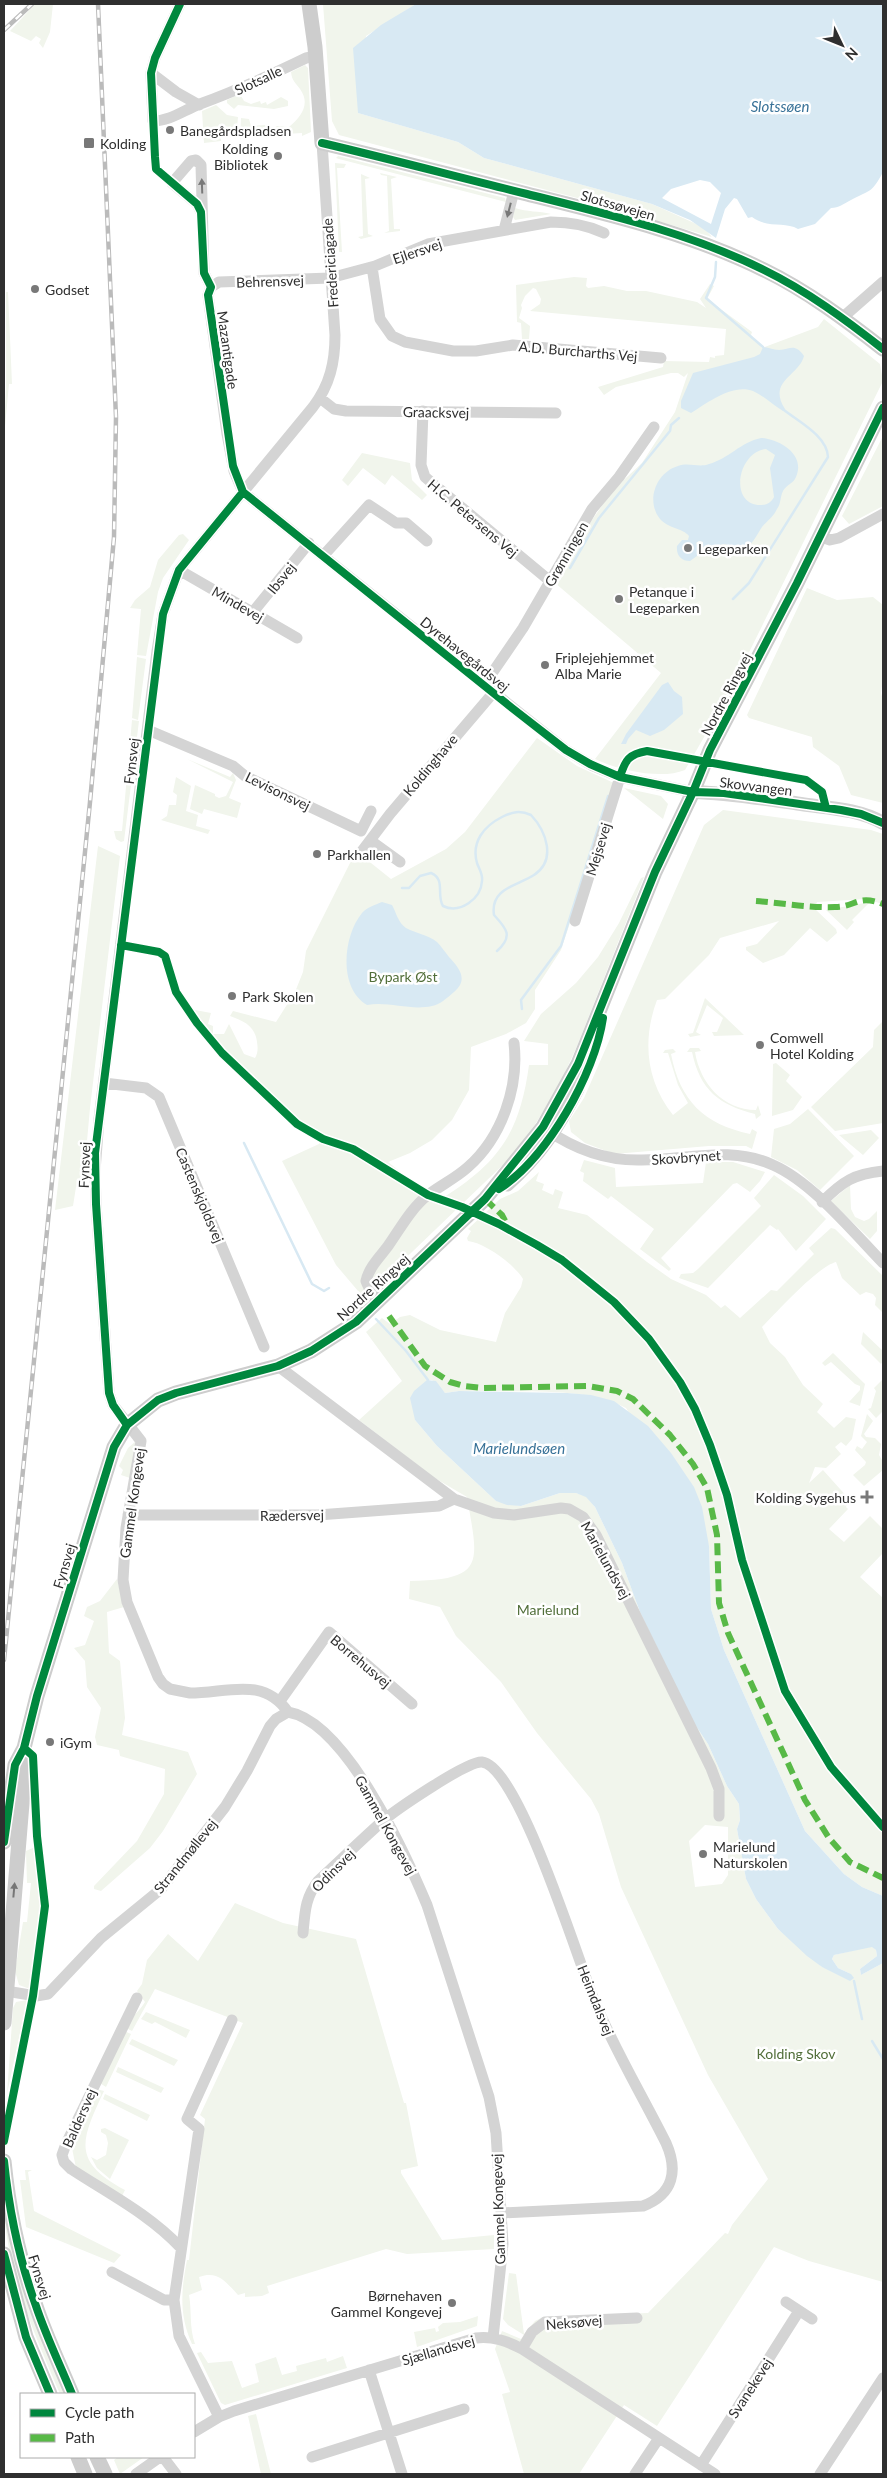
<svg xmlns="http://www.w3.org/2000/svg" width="887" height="2478" font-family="Lato,sans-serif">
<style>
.green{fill:#f1f5ec;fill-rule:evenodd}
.water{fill:#d8e9f3;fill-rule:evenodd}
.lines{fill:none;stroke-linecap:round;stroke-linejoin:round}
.stream{stroke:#d8e9f3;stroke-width:2.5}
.minor{stroke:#d4d4d4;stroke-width:11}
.tertiary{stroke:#d4d4d4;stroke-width:14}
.secondary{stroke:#cdcdcd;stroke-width:15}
.rail-casing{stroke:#bbb;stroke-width:4.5}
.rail{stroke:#fff;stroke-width:2.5;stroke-dasharray:8;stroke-linecap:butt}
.quiet{stroke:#58b947;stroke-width:6;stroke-dasharray:12 6;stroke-linecap:butt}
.cycleway-casing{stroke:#fff;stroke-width:11}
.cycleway{stroke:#00873e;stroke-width:8}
.oneway{fill:#797979}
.oneway2{fill:#767676}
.poi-dot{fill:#787878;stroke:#fff;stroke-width:2}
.labels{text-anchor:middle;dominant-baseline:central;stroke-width:5;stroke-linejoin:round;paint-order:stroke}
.street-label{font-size:14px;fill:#2f2f2f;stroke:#fff}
.poi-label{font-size:14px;fill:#2f2f2f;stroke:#fff;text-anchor:start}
.park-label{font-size:14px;fill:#516e39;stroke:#fff}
.water-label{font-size:15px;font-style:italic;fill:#377197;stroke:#fff}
</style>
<rect width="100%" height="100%" fill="#fff"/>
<path class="green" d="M35,4H53L50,32L43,48L39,43L41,39L36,36L31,41L10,31Z
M323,4H416L366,36L358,113L458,142L484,158L652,204L703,227L712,237L600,204L339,135L332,121Z
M305,65L308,68L311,132L302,136V133L270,135L272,129L277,126L289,127C301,117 311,104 300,89C295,82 292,81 291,72Z
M240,94L244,101L251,104L260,101L261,104L266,102L267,105L281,97L288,101V106L274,109L238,105L234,109L227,103V100Z
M216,105L227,115L238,117L236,140L234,131L221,137V141L204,143L202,111Z
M241,118L249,119L251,126L265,125L269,130L266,138H258V135L242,136L240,140Z
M338,156L505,198L506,202L339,159L336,158Z
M335,163L346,164L344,168H337L342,252H339Z
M380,173L397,177L391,179L394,229H400V231L384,233L389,231L387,176L381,175Z
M361,174L370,178L365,179L368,234L373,236L361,239L358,237L363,236Z
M515,208C527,212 539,211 551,214L515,220L513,217Z
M574,277L587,278L586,286L588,288L604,286L627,291H646L697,302L706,308L700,299L710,284L714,286L707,299L752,332L751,335L762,348L818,327L824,319L880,364L883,381L725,701L685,770C661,780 618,770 595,759L661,673L555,583L592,520L613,490L642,463L675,412L688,373L684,377L678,373H671L616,387L604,395L598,387L663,367L664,361L709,362L710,357L715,358V356L724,355L726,329L530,311L540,304L541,299L536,289L533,288L525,296L521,305L522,308L519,318L530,326L529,339H522L521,323L517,322L516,285Z
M6,292H8L12,384H9L4,437L6,387Z
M883,436V506L849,524L842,516Z
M362,453L410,463L412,480L427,495L422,500L392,475L385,485L363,468L348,486L342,480Z
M183,534L189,540L163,578L158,592L146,656L137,655L141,609L130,608L135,600L150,587L158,560L179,535Z
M807,588L837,600L873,597L883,605V679L881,693L883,700V803L851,795L839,766L813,747L812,737L749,718L747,715Z
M137,657L146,659L138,720L132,718Z
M132,720L139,721L124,841L121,842L116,839L114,831H122Z
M537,738L577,766L616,784L561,950L535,990V1009L526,1023L506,1034L471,1047L469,1090L452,1120L432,1140L410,1153L388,1162L412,1181L444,1197C500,1162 520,1131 529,1065H548V1044L524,1041L541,1014L576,983L598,957L619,923L641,878L644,877L577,1046L558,1088L534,1126L507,1161L364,1298L336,1265L282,1161L319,1144L320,1139L287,1120L264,1098L265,1091L225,1053L190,1009L211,1013L208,1024L213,1026V1034H224L229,1024L244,1054L255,1058C258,1053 258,1048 257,1042C255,1026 244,1021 230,1016L233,1011L276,1022L295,992L303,972L306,951L356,851L391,879L446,849L465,832Z
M187,759L230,777L233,773L236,780L229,798L241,803L237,818L204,809L202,814L190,809L195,785L215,794V796L219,798L226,796L233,782Z
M176,777L191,786L186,811L198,815L196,826L210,830L208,834L161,820L167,816L169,805H176L177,795L173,792Z
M624,788L661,796L668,804L663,819Z
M723,810L871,830L883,834V904L865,899L817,902L815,909L836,929L837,933L827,942L810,928L784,955L763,963L746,950V947L757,944L779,921L720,938L709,955L665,999L657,1000C642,1040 646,1081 673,1115L688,1103L678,1085L668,1053H663L665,1050L673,1049L676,1052L671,1054C680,1101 704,1124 750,1134L752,1129L757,1132L752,1149L746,1146H709L614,1154L585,1143L571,1132L569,1121L584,1098L704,825Z
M98,846L120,856L90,1108L83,1185L76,1187L73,1206L55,1210Z
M870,902L852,920L854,922L847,930L826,910Z
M705,998L744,1035L714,1036L712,1032H717L723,1018L707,1005L696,1032L701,1035L690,1037L688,1034L693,1033Z
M883,1021V1123L835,1131L811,1107L873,1047L874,1030Z
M690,1048H699L701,1051L695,1052C700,1083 723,1110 756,1110L758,1105L761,1115L756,1119L755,1114C719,1105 700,1090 692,1052H687Z
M776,1063L790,1075L786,1081L802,1097L793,1110L772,1116L773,1064Z
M808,1109L854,1156L820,1190L797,1170L771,1157L774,1129L790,1124Z
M871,1130L879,1138L863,1155L839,1135Z
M584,1160L615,1168L616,1187L703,1183L706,1162H733L765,1172L760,1181L750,1192L737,1183L733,1184L661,1258L671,1269L669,1271L640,1249L654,1229L611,1196L608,1199L583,1181L584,1173L580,1171Z
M539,1172L536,1181L544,1184L542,1190L553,1195L555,1189L563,1192L558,1208L587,1215L647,1262L671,1279L706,1295L721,1308L725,1305L740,1318L771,1290L777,1291L814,1254L809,1248L831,1228L835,1229L883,1276V1313L875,1305L876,1298L873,1294L866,1292L860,1295L842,1278L836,1262C817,1267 778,1311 762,1327L770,1343L785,1357L803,1385L823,1404L817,1412L834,1428L846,1417L856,1419L852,1439L846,1446L841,1442L835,1447L841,1454L826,1468L815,1467L809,1483L823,1470L849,1499L846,1507L848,1509L829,1529L844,1542L870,1516L883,1529V1553L860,1577L883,1598V1896L862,1887L844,1874L805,1831L724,1650L711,1609L709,1546L626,1408C586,1385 507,1393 459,1391L445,1393L432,1380H427L415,1420L437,1446L496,1501L521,1506L560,1493H576L586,1496L595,1507L622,1563L640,1612L692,1720L708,1744L727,1786L739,1804L740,1820L737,1829L746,1879L756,1899L778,1929L822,1967L851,1974L838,1968L832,1959L834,1955L872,1946L876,1950L877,1956L860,1969L861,1975L883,1963V2282L809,2261L774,2247L657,2426L624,2405L579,2474H524L502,2394L510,2392L495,2349L502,2331L521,2339L524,2335L508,2325L503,2319L509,2273L516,2274L524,2334L535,2321L543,2317L648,2313L725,2233L728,2234L732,2225L768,2179L708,2075L621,1887L599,1814L591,1799L537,1733L501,1682L456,1636L440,1607L409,1599L410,1581C487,1580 478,1562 467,1497L433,1477L359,1420L402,1381L366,1332L382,1318L390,1324L400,1317L410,1315L440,1330L496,1342L505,1313L521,1287L523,1279C514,1264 485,1243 468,1241L467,1238L471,1231L468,1229L500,1199L518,1191ZM705,1825L728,1827V1875L722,1884L695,1887L689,1841Z
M774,1175L803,1196L826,1219L796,1251L778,1229L777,1230L770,1225L708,1288L679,1278L681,1274L693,1273L698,1269L761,1206L754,1198Z
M850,1185L851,1209L855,1217L864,1221L869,1219L877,1211V1231L870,1239L831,1201Z
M863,1332L883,1351V1361L881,1364L861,1344Z
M833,1353L865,1384L860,1406L849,1402L860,1390V1386L855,1384L831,1362L825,1366L822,1363Z
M883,1379V1413L882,1412L876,1418L868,1409L871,1408L876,1391L874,1388Z
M867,1414L873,1421L864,1434L866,1437L875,1438L881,1444L879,1455L882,1460L883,1470L864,1486L853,1475L865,1465L866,1462L855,1450L857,1446L862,1449L867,1442L861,1436Z
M136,1441L130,1478L121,1475L123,1470L119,1466L128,1448Z
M117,1579L124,1607L107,1612L109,1653L120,1661L125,1718L122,1735L188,1752L197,1774L163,1831L150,1848L101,1891L94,1889V1886L137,1841L164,1794L165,1769L120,1756L119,1750L97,1745L95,1737L101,1708L87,1687L85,1661L74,1648L85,1645L94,1621L84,1616L87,1607L100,1601Z
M35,1847L42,1895L41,1920L30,1989L19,1985L15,1971L23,1922H27L31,1883H27L26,1851Z
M235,1903L283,1923L356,1939L404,2103H406L418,2166L401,2170V2173L442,2240L494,2235V2249L407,2254L386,2249L267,2286L269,2293L262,2296L245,2297V2293L238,2295C226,2282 218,2270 199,2277L202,2290L189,2295C192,2311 189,2327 195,2344H192C179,2315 181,2291 187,2260H189L205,2119L200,2115L243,2023L155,1989L132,2031L124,2027C131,2017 139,2012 145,2002L137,1991L142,1984L147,1960L168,1934L198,1961Z
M27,2000L7,2094L13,2008L16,2002Z
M146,2012L190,2030L186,2038L155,2022L152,2024L141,2019Z
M122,2030L131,2034L106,2087L98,2082Z
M132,2039L178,2060L174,2066L129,2044Z
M118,2067L164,2088L161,2093L116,2072Z
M96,2089L104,2091C81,2140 71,2161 125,2190L122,2196L76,2168L71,2143Z
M105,2094L150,2115L147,2121L103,2099Z
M105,2128L129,2140L110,2179L97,2168L91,2157L97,2160L106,2155L108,2143L106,2135L101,2132V2129Z
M25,2170H32L28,2172L34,2211L121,2255L114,2263L26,2227L20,2180H26Z
M4,2199L64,2394H60C34,2333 4,2266 4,2199Z
M478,2316L477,2326L417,2347L414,2332L435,2328L436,2332L439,2331L438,2327L443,2323L460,2322Z
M201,2352L208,2363L232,2361L242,2388L259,2382L255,2364L276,2357L282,2375L297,2371L296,2366L326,2358L327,2362L343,2356L347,2368L225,2405L221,2403L197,2353Z
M256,2414L271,2474H261L248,2416Z
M118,2457H144L120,2474L114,2460Z"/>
<path class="water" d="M416,4H883V172C872,193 870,190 851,200C843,204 839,208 831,208L815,224L798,229C785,221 768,229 752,217L748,218L737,199L734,198L725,209L716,238L690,220L652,204L484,158L458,142L358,113L353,48L381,25ZM700,180L710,182L721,193L711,224L662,198L671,189Z
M763,347C768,347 773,350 779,350C791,349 795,343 804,356C799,376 767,381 785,409L783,411C773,405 764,396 753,391C733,383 707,403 691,413L681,408V401L693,373L754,357L760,354Z
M761,438C779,439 806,454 796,477C794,483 786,485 783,491C780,497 781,504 777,509C774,516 767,521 762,527C753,541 751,550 731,551L726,544L702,547L703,542L699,541L696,543L699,548L697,556L690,561C681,561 676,555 677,546L682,540H688L689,536C683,528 669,529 660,519C645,500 657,472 678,466C689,462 699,468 709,464C728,459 741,442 761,438ZM766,449L775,455L770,468L774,497C772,501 768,505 762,505C729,507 736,453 766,449Z
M668,682L674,691L682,697L683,714L664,730L650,736L636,730L628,739L626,744H621L626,734L662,685Z
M382,902L392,905C396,912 398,923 406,928C415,933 428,935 437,942C441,946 445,952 449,957C459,968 469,979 454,992C448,997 440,1005 432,1006C411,1011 388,1001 367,1005C338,988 343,936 362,913C367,907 375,905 382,902Z
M427,1380L436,1381L445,1393L459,1391L567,1393L591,1395L614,1401L648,1426L671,1453L694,1487L702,1507L709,1546L711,1609L724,1650L805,1831L844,1874L862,1887L883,1896V1963L861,1975L860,1969L877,1956L876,1950L872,1947L834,1955L832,1959L838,1968L851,1974L854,1978L850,1981L822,1967L807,1956L778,1929L756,1899L746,1879L737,1829L740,1820L739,1804L727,1786L708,1744L692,1720L640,1612L622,1563L595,1507L586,1497L576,1493H560L521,1506L507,1505L496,1501L437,1446L415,1420L410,1398L414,1391Z"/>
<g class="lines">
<path class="stream" d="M716,262L715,277L706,298L763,347
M570,568L599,518L670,431L671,425L679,418
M733,599L749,583L828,457C827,436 799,422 784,410
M402,888H409L420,876L431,873C446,879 436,895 443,906C460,914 481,899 482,881C483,874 479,869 477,863C471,842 484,826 502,817C512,812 520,810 531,815C546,831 557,860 534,875C517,886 490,888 494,915C506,928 514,936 497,951
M522,1009L521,1000L561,946L608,796
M244,1143L312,1284L324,1291L329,1288
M376,1319L406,1351L428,1380
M854,1981L862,2019
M872,2041L883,2059"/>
<path class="minor" d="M180,4L155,58L151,73L153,121C170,121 184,110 200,104C236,91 271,75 306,58L316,56
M151,73L176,92L199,105
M322,143L335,335C335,362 330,385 313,407L179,570L163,614L157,651L99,1119L95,1171L96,1204L109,1393L113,1405L141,1441L126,1528L123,1580L127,1602L158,1677L163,1684L170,1689L190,1693C227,1693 263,1676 288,1712C346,1722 406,1855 427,1905L489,2097L496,2133L503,2244L493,2338
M201,212L197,204L172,183L191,161L196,160L201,165L204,273L211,287L208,295L227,434L234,471L243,492L566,750L593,766L620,777L693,792
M504,230L514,191
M372,267L380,319L392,336L405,342L453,351H476L513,345L661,358
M211,287L219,282L330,278L375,266L428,244L551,222C570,222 587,225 604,233
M842,318L883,282
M320,398L334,409L346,411L556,413
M423,411L421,465L425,477L550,581
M819,536L830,540L839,538L883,514
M323,556L369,505L396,523H406L427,541
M179,570L297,638
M253,612L309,543
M484,685L523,628L592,509L619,477L654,427
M148,730L233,766L245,776L361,831L371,811
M371,841L400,862
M362,851L390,814L493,693
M575,921L620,777
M104,1083L146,1088L159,1097L264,1347
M547,1130C576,1150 607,1161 642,1160C687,1160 730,1145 773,1165C812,1182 853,1232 883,1263
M822,1202C843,1181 854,1174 883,1171
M376,1304L366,1281C369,1267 380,1257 388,1246C400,1229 411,1208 428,1195C441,1185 456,1178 468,1167C502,1137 519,1087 514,1043
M278,1366L454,1499L494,1513L514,1515L561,1508L569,1509L583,1517L596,1535L711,1768L719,1789V1816
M128,1515H318L439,1506L454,1499
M280,1701L329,1632L412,1704
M303,1933C305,1912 305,1898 318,1881C340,1861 362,1839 385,1819C399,1808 467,1761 482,1762C519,1766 580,1967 596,2005C616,2052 643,2097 666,2143C678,2170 674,2194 643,2206L501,2213
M6,1991L36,1996L48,1994L101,1938L161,1889L225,1807L247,1771L270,1726L276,1719L288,1712
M137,1998L66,2144L62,2155L64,2162L71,2169C109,2194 149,2214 181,2248
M112,2272L164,2300H174
M786,2302L812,2319
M522,2349L532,2332L545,2322L637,2318
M369,2370L402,2474
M219,2417L179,2336L174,2300L199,2129L187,2119L232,2020
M194,2432L219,2417L234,2411L476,2338C493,2336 507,2341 522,2349L715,2474
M163,2457L176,2474
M312,2457L464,2409
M701,2465L799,2311
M136,2474L160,2457
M635,2474L659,2438
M820,2474L883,2378"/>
<path class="tertiary" d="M693,792C730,793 765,799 801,804C828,808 859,809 883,823"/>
<path class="secondary" d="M309,4L315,47L322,143C390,159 458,177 527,194C607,214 690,233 764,270C807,291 846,320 883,349
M507,1184C540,1155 557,1128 577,1089
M4,1842L15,1765L24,1748L37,1696L114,1447L127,1425L158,1400L176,1393L278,1366L311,1351L356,1322L485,1199L543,1127L578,1064L655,872L693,792L710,750L797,583L883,408
M4,2023L25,1767L24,1748
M4,2161C9,2210 19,2259 36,2306C46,2336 60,2365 72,2394
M4,2254L26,2337L50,2394
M78,2457L85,2474
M97,2457L105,2474"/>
<g class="rail-casing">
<path id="rail" d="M4,30L32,4
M4,1660L90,802L114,537L116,417L98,4"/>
</g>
<use href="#rail" class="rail"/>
<path class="quiet" d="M756,901C782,903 809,908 835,907C856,907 857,894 883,904
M485,1199L502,1215L509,1228
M389,1316L425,1366L450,1382L464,1386L482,1388L587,1386L617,1391L633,1399L670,1435L693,1464L707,1488L717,1535L719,1603L728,1633L805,1800L829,1838L850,1862L883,1878"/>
<g class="cycleway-casing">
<path id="cycleway" d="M180,4L155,58L151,73L155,157L156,169L197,204L201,212L204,273L211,287L208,295L233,466L243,492L512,708L566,750L590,764L620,777L693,792L724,793L841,810L861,814L883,823
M322,143C390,159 458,177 527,194C607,214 690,233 764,270C807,291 846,320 883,349
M620,777C625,760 629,754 647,751L806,780L822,792L826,808
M121,945L159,952L165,956L176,992L197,1023L222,1053L297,1124L323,1139L353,1149L428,1195L462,1207L499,1224L537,1245L562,1260L614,1302L649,1339L680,1382L695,1409L710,1445L727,1495L742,1560L785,1691L831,1767L883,1827
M499,1189C547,1158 595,1074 603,1018
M127,1425L113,1405L109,1393L96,1204L95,1153L163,614L179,570L243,492
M4,1842L15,1765L24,1748L37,1696L114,1447L127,1425L158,1400L176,1393L278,1366L311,1351L356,1322L485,1199L543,1127L578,1064L655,872L693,792L710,750L797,583L883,408
M4,2141L33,1996L45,1906L37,1836L33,1756L24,1748
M4,2161C9,2210 19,2259 36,2306C46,2336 60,2365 72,2394
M4,2254L26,2337L50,2394"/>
</g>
<use href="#cycleway" class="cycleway"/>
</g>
<defs><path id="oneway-solid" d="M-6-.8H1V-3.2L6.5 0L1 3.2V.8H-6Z" transform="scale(1.25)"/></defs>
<g class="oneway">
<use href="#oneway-solid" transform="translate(202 186) rotate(-92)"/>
<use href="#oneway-solid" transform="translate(509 210) rotate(104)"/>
</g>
<use class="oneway2" href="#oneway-solid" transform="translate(14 1890) rotate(-85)"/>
<g class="poi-dot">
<circle cx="170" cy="130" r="5"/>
<rect x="83" y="137" width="12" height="12" rx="2.5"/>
<circle cx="278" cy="156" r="5"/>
<circle cx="35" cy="289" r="5"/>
<circle cx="688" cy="548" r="5"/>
<circle cx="619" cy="599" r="5"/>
<circle cx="545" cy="665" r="5"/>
<circle cx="317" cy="854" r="5"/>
<circle cx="232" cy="996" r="5"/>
<circle cx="760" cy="1045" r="5"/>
<path d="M864.5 1489.5h5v5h5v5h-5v5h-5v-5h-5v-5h5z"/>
<circle cx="50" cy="1742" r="5"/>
<circle cx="703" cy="1854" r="5"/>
<circle cx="452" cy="2303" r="5"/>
</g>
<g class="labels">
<g class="street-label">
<text transform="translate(258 80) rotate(-25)">Slotsalle</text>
<text transform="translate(618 205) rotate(16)">Slotssøvejen</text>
<text transform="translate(417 251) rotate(-19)">Ejlersvej</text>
<text transform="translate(330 263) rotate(-94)">Fredericiagade</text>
<text transform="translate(270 281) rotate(-2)">Behrensvej</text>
<text transform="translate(228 350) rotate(82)">Mazantigade</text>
<text transform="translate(578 351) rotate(5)">A.D. Burcharths Vej</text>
<text transform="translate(436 412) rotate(1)">Graacksvej</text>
<text transform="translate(473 518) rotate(40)">H.C. Petersens Vej</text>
<text transform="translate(566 554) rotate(-60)">Grønningen</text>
<text transform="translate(281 578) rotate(-51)">Ibsvej</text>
<text transform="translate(238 604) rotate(30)">Mindevej</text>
<text transform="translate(465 654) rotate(39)">Dyrehavegårdsvej</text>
<text transform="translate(726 694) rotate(-62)">Nordre Ringvej</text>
<text transform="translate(131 761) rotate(-83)">Fynsvej</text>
<text transform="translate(430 765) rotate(-50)">Koldinghave</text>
<text transform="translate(756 786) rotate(7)">Skovvangen</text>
<text transform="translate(278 791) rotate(26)">Levisonsvej</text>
<text transform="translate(598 849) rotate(-73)">Mejsevej</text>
<text transform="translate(686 1157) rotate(-4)">Skovbrynet</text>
<text transform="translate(84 1165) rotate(-88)">Fynsvej</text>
<text transform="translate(200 1195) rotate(67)">Castenskjoldsvej</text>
<text transform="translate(373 1287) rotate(-42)">Nordre Ringvej</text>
<text transform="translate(132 1503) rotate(-82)">Gammel Kongevej</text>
<text transform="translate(292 1515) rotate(-1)">Rædersvej</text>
<text transform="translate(606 1560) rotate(61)">Marielundsvej</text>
<text transform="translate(64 1566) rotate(-73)">Fynsvej</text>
<text transform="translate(361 1661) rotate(40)">Borrehusvej</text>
<text transform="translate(386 1825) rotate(61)">Gammel Kongevej</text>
<text transform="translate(185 1856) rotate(-51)">Strandmøllevej</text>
<text transform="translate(333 1870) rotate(-45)">Odinsvej</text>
<text transform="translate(596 2000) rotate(68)">Heimdalsvej</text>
<text transform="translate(79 2118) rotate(-66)">Baldersvej</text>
<text transform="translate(498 2209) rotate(-92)">Gammel Kongevej</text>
<text transform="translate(40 2277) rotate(73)">Fynsvej</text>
<text transform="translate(574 2322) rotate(-5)">Neksøvej</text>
<text transform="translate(438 2350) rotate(-16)">Sjællandsvej</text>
<text transform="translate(750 2388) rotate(-57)">Svanekevej</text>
</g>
<g class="poi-label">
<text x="180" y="130">Banegårdspladsen</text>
<text x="100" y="143">Kolding</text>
<text x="268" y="148" text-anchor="end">Kolding<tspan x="268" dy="16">Bibliotek</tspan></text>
<text x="45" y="289">Godset</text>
<text x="698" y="548">Legeparken</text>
<text x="629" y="591">Petanque i<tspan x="629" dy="16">Legeparken</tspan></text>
<text x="555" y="657">Friplejehjemmet<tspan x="555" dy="16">Alba Marie</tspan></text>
<text x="327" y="854">Parkhallen</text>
<text x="242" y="996">Park Skolen</text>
<text x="770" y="1037">Comwell<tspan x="770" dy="16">Hotel Kolding</tspan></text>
<text x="856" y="1497" text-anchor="end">Kolding Sygehus</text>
<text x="60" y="1742">iGym</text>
<text x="713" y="1846">Marielund<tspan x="713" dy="16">Naturskolen</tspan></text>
<text x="442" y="2295" text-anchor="end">Børnehaven<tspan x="442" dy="16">Gammel Kongevej</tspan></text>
</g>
<g class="park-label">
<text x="403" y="976">Bypark Øst</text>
<text x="548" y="1609">Marielund</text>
<text x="796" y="2053">Kolding Skov</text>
</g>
<g class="water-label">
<text x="780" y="106">Slotssøen</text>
<text x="519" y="1448">Marielundsøen</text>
</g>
</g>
<rect width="887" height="2478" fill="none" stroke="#2f2f2f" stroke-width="10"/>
<rect x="20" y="2393" width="175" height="65" fill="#ffffff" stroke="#acacac"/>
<rect x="30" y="2409" width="25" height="8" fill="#00873e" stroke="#acacac"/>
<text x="65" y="2418" font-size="15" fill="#2f2f2f">Cycle path</text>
<rect x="30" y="2434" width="25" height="8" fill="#58b947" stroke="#acacac"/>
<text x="65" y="2443" font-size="15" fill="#2f2f2f">Path</text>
<g transform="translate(842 45) rotate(133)" stroke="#ffffff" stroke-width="4" paint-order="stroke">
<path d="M0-4L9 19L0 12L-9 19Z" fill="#2f2f2f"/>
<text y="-8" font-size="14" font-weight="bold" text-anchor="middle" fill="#2f2f2f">N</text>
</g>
</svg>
